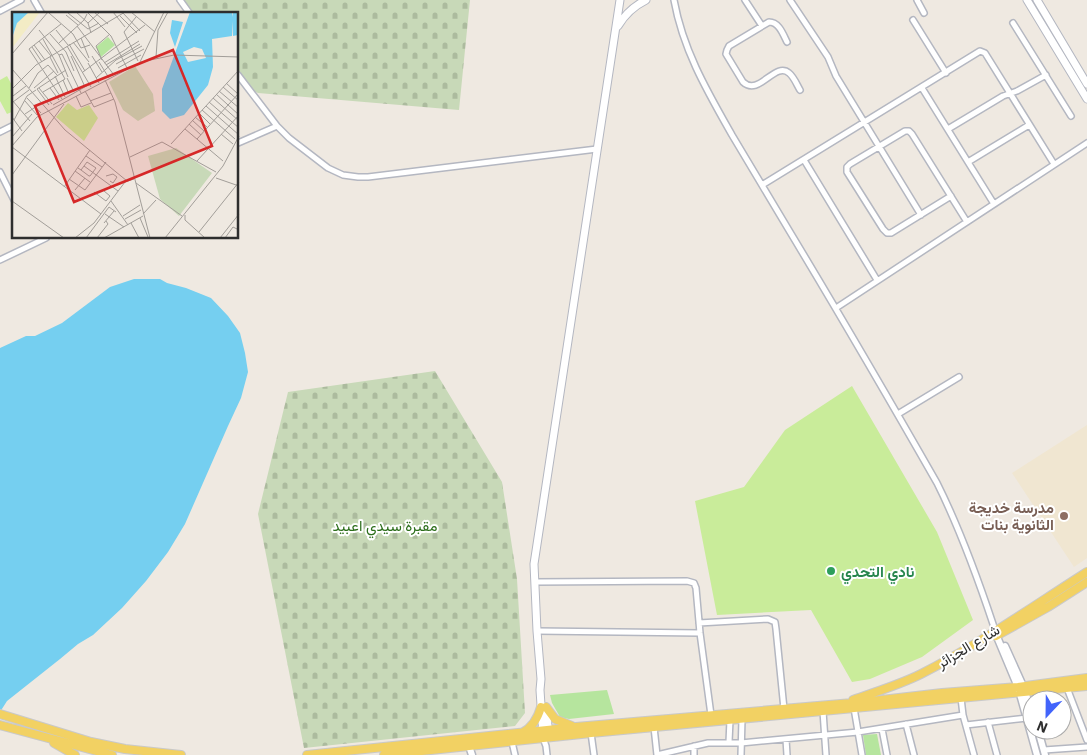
<svg xmlns="http://www.w3.org/2000/svg" width="1087" height="755" font-family="'IBM Plex Sans',Vazirmatn,sans-serif">
<style>
.education{fill:#f0e6d1}
.cemetery{fill:url(#cemetery-stones)}
.garden{fill:#b6e59e}
.pitch{fill:#c9ec9a}
.water{fill:#75cff0}
.lines{fill:none;stroke-linecap:round;stroke-linejoin:round}
.minor-casing{stroke:#b4b7c1;stroke-width:8}
.tertiary-casing{stroke:#b4b7c1;stroke-width:9}
.secondary-casing{stroke:#b4b7c1;stroke-width:9}
.primary-casing{stroke:#c9c9c9;stroke-width:10}
.minor{stroke:#fff;stroke-width:5}
.tertiary{stroke:#fff;stroke-width:6}
.secondary{stroke:#fff;stroke-width:7}
.primary{stroke:#f2d163;stroke-width:8}
.education-dot{fill:#8d6e63;stroke:#fff;stroke-width:2}
.leisure-dot{fill:#2e9e5b;stroke:#fff;stroke-width:2}
.labels{text-anchor:middle;dominant-baseline:central;stroke-width:4;stroke-linejoin:round;paint-order:stroke}
.education-label{font-size:15px;font-weight:bold;fill:#785e54;stroke:#fff;text-anchor:end}
.park-label{font-size:15px;fill:#2c6e1b;stroke:#fff}
.leisure-label{font-size:15px;font-weight:bold;fill:#27864d;stroke:#fff;text-anchor:start}
.street-label{font-size:15px;fill:#2e2e2e;stroke:#fff}
.inset-road{fill:none;stroke:#a29e99;stroke-width:1}
.view{fill:#d62828;fill-opacity:0.15;stroke:#d62828;stroke-width:2.5}
.inset-edge{fill:none;stroke:#2e2e2e;stroke-width:2.5}
</style>
<defs>
<pattern id="cemetery-stones" width="16" height="16" patternUnits="userSpaceOnUse" patternTransform="scale(1.25)"><rect width="16" height="16" fill="#c8d9b8"/><path d="M2 7V4a2 2 0 0 1 4 0v3zM10 15v-3a2 2 0 0 1 4 0v3z" fill="#acbb9e"/></pattern>
</defs>
<rect width="100%" height="100%" fill="#efe9e1"/>
<path class="education" d="M1087,425V558L1074,567L1012,473Z"/>
<path class="cemetery" d="M184,0H470L459,110L258,93L251,89L238,71V14H194Z
M435,371L502,482L517,579L525,713L515,726L304,748L258,514L288,392Z"/>
<path class="garden" d="M607,690L614,714L569,719L560,717L552,703L550,695Z
M877,734L881,755H866L863,735Z"/>
<path class="pitch" d="M7,76L14,89V111L7,114L0,101V80Z
M852,386L937,532L973,620L922,657L870,679L852,682L811,610L717,615L695,501L744,487L785,430Z"/>
<path class="water" d="M134,279H160L167,283L186,288L211,298L228,316L240,333L245,353L248,372L241,398L228,426L185,524L168,552L146,581L122,608L93,635L78,644L60,659L7,701L0,712V348L26,336H35L62,323L110,287Z"/>
<g class="lines">
<g class="minor-casing">
<path id="minor" d="M34,0L42,14
M180,0L190,14
M674,0C683,50 707,91 732,135C751,167 771,200 790,232C840,315 889,399 937,483C960,529 977,576 993,624L995,631
M745,0L762,26
M790,0L828,57L836,76L921,215
M917,0L924,13
M0,11L21,0
M913,20L946,73
M1013,23L1071,116
M787,42C783,34 779,22 769,22L729,46L727,50L726,54L743,82C759,97 775,61 789,73C794,77 797,85 800,90
M238,75L277,126L289,138L328,168L343,175L358,177H368L597,149
M922,88L994,204
M948,129L1003,96L1017,91L1046,75
M0,132L14,125
M238,143L277,126
M804,160L877,280
M968,162L1029,125
M0,172L14,200
M762,185L980,51L985,53L1054,164
M951,196L891,233H887L883,229L847,172V167L850,164L905,131H909L912,134L967,222
M0,260L46,238
M836,308L1087,143
M898,414L959,377
M535,582L687,581L694,583L696,588L700,633L711,715
M699,623L768,619L775,622L776,629L784,709
M537,631L700,633
M1067,688L1087,740
M961,698L963,715L974,755
M854,708L862,755
M823,711L826,755
M988,722L997,755
M906,724L914,755
M966,725L1027,718
M654,727L657,755
M882,729L887,755
M591,733L594,755
M543,738L546,746L547,755
M786,739L787,755
M512,742L515,755
M729,742L730,720
M694,746V755
M1044,750L1087,747
M657,755L708,743H741L858,732L963,715
M741,755L742,719"/>
</g>
<g class="tertiary-casing">
<path id="tertiary" d="M995,632L1018,687L1037,755
M1005,646L1023,686L1032,712
M1038,730L1045,755
M469,746L472,755"/>
</g>
<g class="secondary-casing">
<path id="secondary" d="M1027,0L1087,99
M1037,0L1087,84
M618,26C625,14 634,6 646,0
M546,707L549,736
M543,735L540,690L541,679L537,631L534,564L620,0"/>
</g>
<g class="primary-casing">
<path id="primary" d="M996,636L1048,607L1087,582
M853,700C875,692 899,685 921,674C978,645 1032,607 1087,572
M546,707L555,719L572,726
M0,714L91,742L125,749L181,755
M0,725L112,755
M522,733C533,727 538,718 541,707
M54,743L75,755
M307,755L576,727L864,702L942,693L1018,687L1087,678
M384,755L591,733L1087,686"/>
</g>
<use href="#minor" class="minor"/>
<use href="#tertiary" class="tertiary"/>
<use href="#secondary" class="secondary"/>
<use href="#primary" class="primary"/>
</g>
<circle class="education-dot" cx="1064" cy="516" r="5"/>
<circle class="leisure-dot" cx="831" cy="571" r="5"/>
<g class="labels">
<g class="education-label">
<text x="1054" y="507">مدرسة خديجة<tspan x="1054" dy="17">الثانوية بنات</tspan></text>
</g>
<g class="park-label">
<text x="385" y="525">مقبرة سيدي اعبيد</text>
</g>
<g class="leisure-label">
<text x="841" y="571">نادي التحدي</text>
</g>
<g class="street-label">
<text transform="translate(968 646) rotate(-31)">شارع الجزائر</text>
</g>
</g>
<g transform="translate(12 12)">
<rect width="226" height="226" fill="#efe9e1"/>
<path d="M96,25L103,33L89,45L84,35Z" fill="#b6e59e"/>
<path d="M16,0H28L0,36L4,12Z" fill="#f3ecc5"/>
<path d="M123,54L141,82L143,99L126,109L111,98L97,70ZM164,136L200,161L167,204L148,187L136,144Z" fill="#c8d9b8"/>
<path d="M56,91L65,98L77,93L86,106L72,129L44,105Z" fill="#c9ec9a"/>
<path d="M0,0H17L5,11L0,26ZM178,0H220L221,5V0H226V23L221,24V9L220,24L200,27L201,55L196,73L172,103L158,107L150,99V77ZM182,35L190,37L194,46L176,50L171,40ZM160,8L171,10L163,35L158,21Z" fill="#75cff0" fill-rule="evenodd"/>
<path class="inset-road" d="M64,0L76,11L79,21M75,0L99,24L115,56M82,0L96,12M101,0L113,15M110,0L128,19M119,0L143,20M37,1L61,22L69,36L78,33M56,1L76,17L87,11M54,3L66,13M108,4L125,21M124,5L112,20L126,49M76,11L88,0M49,12L17,37L50,87M65,14L102,63M27,18L47,43L56,65M44,18L56,33M38,22L54,40L62,59M69,26L77,46M31,27L53,67M27,29L39,44M61,30L77,50M47,31L72,8L75,2M57,32L73,59M22,33L33,48M55,34L79,75M20,35L30,50M0,42L36,0M47,43L50,42L69,81M59,44L73,75M80,44L90,60M38,45L46,61M144,45L146,18L156,0M90,48L84,34L98,22M87,50L97,66M128,50L152,0M76,51L87,71M92,51L127,29M104,52L132,37M94,53L128,32M106,56L129,43M0,57L53,118L115,169M71,60L133,13M43,64L53,85M55,66L62,80M84,66L104,48L130,34M51,68L57,82M93,68L103,90L138,226M214,71L226,82M211,75L227,89M17,76L26,61L36,53L45,63M22,76L42,59M27,76L40,92M38,76L47,88M0,77L24,53L113,0M25,77L54,58M25,77L37,93M73,79L82,95L102,87M207,79L227,96M31,80L53,67M204,82L227,103M1,84L14,74M64,84L69,95L79,91M15,86L29,101M201,86L227,109M0,88L18,109M13,89L25,103M78,89L99,81M1,90L17,78M197,90L227,116M41,93L78,72M194,94L227,123M190,98L223,127M187,101L198,112M13,102L28,92M0,105L10,119M183,105L195,115M2,108L15,84L24,78M180,108L192,119M177,112L189,123M173,117L211,149M209,122L221,132M0,125L20,102M185,127L227,81M159,132L227,58M0,134L25,105L129,50L162,43L227,45M0,135L89,202M74,144L90,155M118,145L150,130L204,160M185,149L227,103M72,154L106,179M66,156L69,158L77,164H78L84,156L75,150L69,158M63,159L78,170M0,163L52,92M94,164L101,162L105,165L101,171L98,169M204,166L227,174M57,167L73,178L94,150M124,171L170,204M52,175L78,138M63,178L73,166M82,180L94,189L98,184L92,179M0,189L52,226M99,189L116,213M93,202L112,215M131,202L144,188M173,203V208L193,226M111,204L128,193M128,206L136,225M113,207L129,198M92,211L102,199M119,211L127,226M187,220L227,170M63,226L82,211L113,170L122,167M74,226L97,195L104,200M85,226L96,212L94,209M92,226L131,204M153,226L211,154L227,124M208,226L227,202M213,226L221,215L227,218"/>
<path class="view" d="M161,38L200,134L62,190L23,94Z"/>
<rect width="226" height="226" class="inset-edge"/>
</g>
<g transform="translate(1047 715) rotate(202)"><circle r="24" fill="#ffffff" stroke="#ababab"/>
<path d="M0-4L9 19L0 12L-9 19Z" fill="#4264fb"/>
<text y="-8" font-size="14" font-weight="bold" text-anchor="middle" fill="#2e2e2e">N</text>
</g>
</svg>
